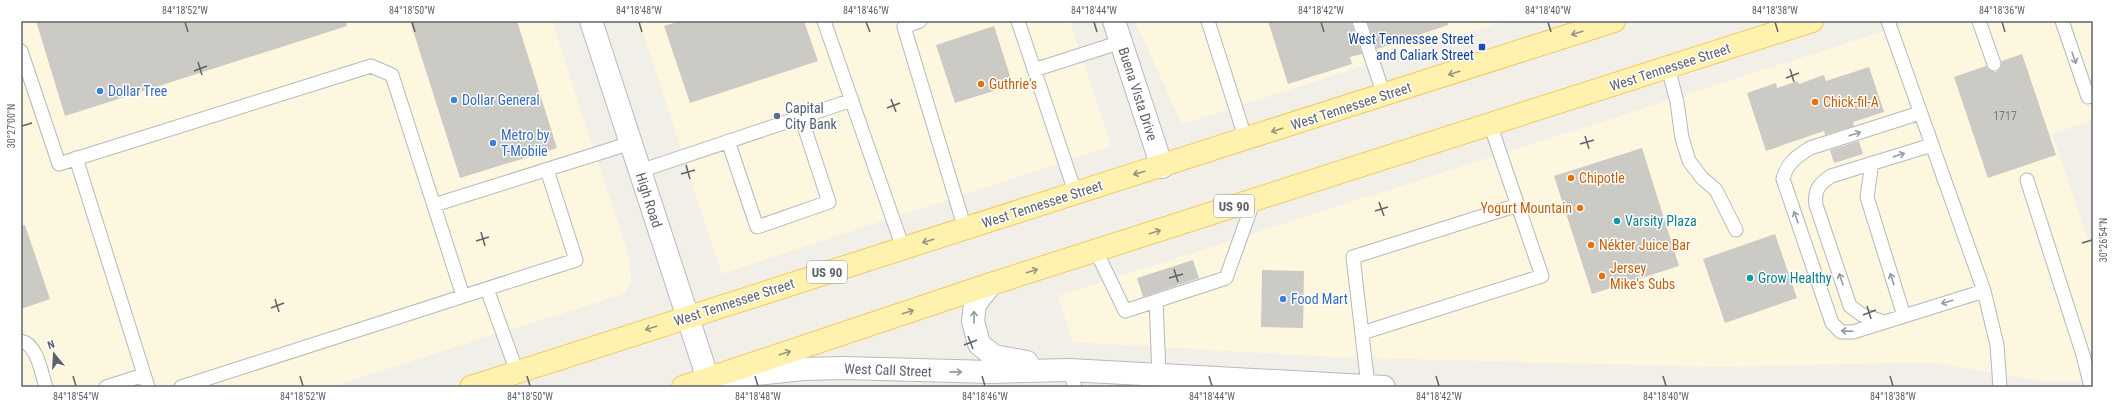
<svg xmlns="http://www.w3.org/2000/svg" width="2114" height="408" font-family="'Roboto Condensed',sans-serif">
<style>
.commercial{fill:#fef7e0}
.building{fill:#cccac5}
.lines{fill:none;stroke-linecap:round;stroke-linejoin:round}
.lane-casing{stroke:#b5b8bc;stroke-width:15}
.street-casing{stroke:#b5b8bc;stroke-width:24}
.secondary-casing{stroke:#b6babf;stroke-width:24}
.primary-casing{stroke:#f2c960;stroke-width:24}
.lane{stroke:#fff;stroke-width:13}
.street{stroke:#fff;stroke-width:22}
.secondary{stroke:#fff;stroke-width:22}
.primary{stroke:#fff2af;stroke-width:22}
.oneway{stroke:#979581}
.oneway2{stroke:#979a9d}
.ticks{fill:none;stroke:#5f6368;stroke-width:1.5}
.transit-dot{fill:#1a4fb4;stroke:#fff;stroke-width:1.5}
.food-dot{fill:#e8710a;stroke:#fff;stroke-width:1.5}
.shop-dot{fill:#3f7fe0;stroke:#fff;stroke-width:1.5}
.service-dot{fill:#5c6f8a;stroke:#fff;stroke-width:1.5}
.culture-dot{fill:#0f9aa8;stroke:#fff;stroke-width:1.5}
.labels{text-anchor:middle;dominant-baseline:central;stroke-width:3;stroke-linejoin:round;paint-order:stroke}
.number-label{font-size:12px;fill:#7a7d7f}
.shield{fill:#fff;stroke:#8f9295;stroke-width:1}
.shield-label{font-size:13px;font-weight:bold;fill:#5f6368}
.transit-label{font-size:14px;fill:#164399;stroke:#fff;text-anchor:end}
.street-label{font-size:14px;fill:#5f6368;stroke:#fff}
.food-label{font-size:14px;fill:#c56008;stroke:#fff;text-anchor:start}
.shop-label{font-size:14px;fill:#366cbe;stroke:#fff;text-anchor:start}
.service-label{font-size:14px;fill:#4e5e75;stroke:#fff;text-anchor:start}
.culture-label{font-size:14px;fill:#0d838f;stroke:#fff;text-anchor:start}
.neatline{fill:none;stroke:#5f6368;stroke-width:1.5}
.ticks-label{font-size:10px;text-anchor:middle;fill:#5f6368}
</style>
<rect width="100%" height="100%" fill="#f1efe8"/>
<path class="commercial" d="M21,21H552L627,251L630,265L631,282L623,294L330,387H21Z
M639,21H1070L1111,146L722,274Z
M1135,21H1504L1182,124Z
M1916,21H2093V120L2052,134L2093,253V382H2047L1932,362L1721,367L1334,357L1073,342L1058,296Z"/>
<path class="building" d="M36,21H346L347,26L65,116Z
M410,21H517L557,148L460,178Z
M680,21H804L818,61L690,103L664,26Z
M1268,21H1351L1362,54L1350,57L1352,64L1288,84Z
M1367,21H1448V25L1377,49Z
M994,26L1013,85L955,103L936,45Z
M2022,54L2056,155L1988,178L1954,77L1986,66L1989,70L1996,72L2000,69L2002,61Z
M1869,67L1884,112L1853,122L1854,126L1825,135L1824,131L1766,151L1747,93L1776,83L1777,88L1798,81L1799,84L1824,75L1826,81Z
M1859,141L1863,154L1834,163L1830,150Z
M1642,148L1679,266L1592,294L1554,176Z
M25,225L50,299L21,309V226Z
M1775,234L1797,298L1725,323L1703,259Z
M1193,260L1199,278L1143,297L1137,278Z
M1262,270L1304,271L1303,328L1261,327Z"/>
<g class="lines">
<g class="lane-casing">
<path id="lane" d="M824,21L903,248
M920,21L904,27L965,229
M1018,21L1075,192
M1208,21L1246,140
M1359,21L1384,95
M1888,21L1984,291L1997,345L2000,387
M1979,21L1994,64
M2062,21L2088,97L2093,96
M21,51L59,164L371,66L392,75L463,296
M1668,67L1677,102L1682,138L1689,161L1702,178L1716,190L1736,230
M1034,70L1121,42
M1920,113L1810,148C1796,157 1787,163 1783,179L1832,323L1841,332H1853L1984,291
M728,141L757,227L829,202L801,117
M76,158L148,387
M1872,163L1867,197L1904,316
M640,171L852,100
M2027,180L2083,355L2091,387
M434,205L631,143
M1096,251L1125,311L1226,278L1254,200
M487,289L517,372
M1156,301L1159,375
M1884,322L1862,315L1850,306L1816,205C1814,190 1819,184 1831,176L1932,145
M1362,333L1542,276L1490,124
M21,341C38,345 41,373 46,387
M1069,370L1075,387
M1368,386L1353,257L1518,205
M106,387L144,375
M181,387L576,260L547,170"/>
</g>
<g class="street-casing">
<path id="street" d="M1114,21L1162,167"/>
</g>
<g class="secondary-casing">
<path id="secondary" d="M591,21L708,379L803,369L843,368L991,372L1069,370L1384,387
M991,284L975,304L973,321L979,344L994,356L1027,362"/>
</g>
<g class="primary-casing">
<path id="primary" d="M471,387C851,263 1233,143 1614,21
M683,387L991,284L1812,21"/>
</g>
<use href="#lane" class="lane"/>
<use href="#street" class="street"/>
<use href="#secondary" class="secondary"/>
<use href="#primary" class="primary"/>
</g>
<defs><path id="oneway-shaft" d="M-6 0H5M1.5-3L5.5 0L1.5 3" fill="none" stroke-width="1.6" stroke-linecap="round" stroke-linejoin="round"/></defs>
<g class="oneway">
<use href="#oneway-shaft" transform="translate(1577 33) rotate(162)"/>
<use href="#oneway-shaft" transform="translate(1454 73) rotate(162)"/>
<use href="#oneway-shaft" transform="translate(1277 130) rotate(162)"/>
<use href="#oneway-shaft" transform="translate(1139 173) rotate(164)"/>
<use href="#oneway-shaft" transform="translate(1155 232) rotate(-18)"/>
<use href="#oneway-shaft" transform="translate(928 241) rotate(163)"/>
<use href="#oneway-shaft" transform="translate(1032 271) rotate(-18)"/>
<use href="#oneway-shaft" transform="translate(908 312) rotate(-18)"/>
<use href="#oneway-shaft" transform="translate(651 328) rotate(162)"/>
<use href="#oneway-shaft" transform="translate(785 353) rotate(-18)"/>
</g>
<g class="oneway2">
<use href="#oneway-shaft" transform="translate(2074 58) rotate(71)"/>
<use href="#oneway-shaft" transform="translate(1855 134) rotate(-18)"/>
<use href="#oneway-shaft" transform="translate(1899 155) rotate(-17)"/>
<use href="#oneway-shaft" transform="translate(1796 217) rotate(-109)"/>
<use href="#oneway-shaft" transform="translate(1841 279) rotate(-109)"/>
<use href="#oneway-shaft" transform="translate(1892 279) rotate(-108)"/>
<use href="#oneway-shaft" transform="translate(1947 302) rotate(163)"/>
<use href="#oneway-shaft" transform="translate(974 317) rotate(-90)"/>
<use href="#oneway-shaft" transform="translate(1847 331) rotate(-178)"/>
<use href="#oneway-shaft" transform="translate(956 372) rotate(1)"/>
</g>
<path class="ticks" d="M185,22L188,32M412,22L415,32M639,22L642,32M866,22L870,32M1094,22L1097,32M1321,22L1324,32M1548,22L1551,32M1775,22L1778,32M2002,22L2005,32M198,62L202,75M1790,69L1794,82M194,71L207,66M1786,78L1799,73M891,99L896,112M887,108L900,103M22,126L32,123M1585,136L1589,149M1580,144L1594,140M686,165L690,179M681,174L695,170M1379,202L1384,216M1375,211L1388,207M481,232L485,246M476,241L489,237M2082,243L2092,240M1174,269L1178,282M1169,278L1183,274M275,299L279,312M1867,306L1871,319M271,308L284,303M1863,315L1876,310M968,336L973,349M964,345L977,340M73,376L76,386M300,376L303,386M527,376L530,386M755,376L758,386M982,376L985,386M1209,376L1212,386M1436,376L1439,386M1663,376L1666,386M1890,376L1893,386"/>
<rect class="transit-dot" x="1478" y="43" width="8" height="8" rx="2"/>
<g class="food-dot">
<circle cx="981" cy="84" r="4"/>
<circle cx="1815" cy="102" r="4"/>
<circle cx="1571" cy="178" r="4"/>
<circle cx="1580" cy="208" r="4"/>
<circle cx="1591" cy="245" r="4"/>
<circle cx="1602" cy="276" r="4"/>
</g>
<g class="shop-dot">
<circle cx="100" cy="91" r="4"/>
<circle cx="454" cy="100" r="4"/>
<circle cx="493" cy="143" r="4"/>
<circle cx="1283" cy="299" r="4"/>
</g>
<circle class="service-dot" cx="777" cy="116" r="4"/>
<g class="culture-dot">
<circle cx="1617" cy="221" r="4"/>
<circle cx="1750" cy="278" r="4"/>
</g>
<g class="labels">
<g class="number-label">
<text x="2005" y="116">1717</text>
</g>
<g class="shield">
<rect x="1214" y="195" width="40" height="22" rx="3"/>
<rect x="807" y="261" width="40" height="22" rx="3"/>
</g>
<g class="shield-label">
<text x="1234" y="206">US 90</text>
<text x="827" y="272">US 90</text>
</g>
<g class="transit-label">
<text x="1474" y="39">West Tennessee Street<tspan x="1474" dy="16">and Caliark Street</tspan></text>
</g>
<g class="street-label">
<text transform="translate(1670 67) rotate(-18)">West Tennessee Street</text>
<text transform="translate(1138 94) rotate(72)">Buena Vista Drive</text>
<text transform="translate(1351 106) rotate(-18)">West Tennessee Street</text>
<text transform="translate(649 200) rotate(72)">High Road</text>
<text transform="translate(1042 204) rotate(-18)">West Tennessee Street</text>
<text transform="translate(734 302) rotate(-18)">West Tennessee Street</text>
<text transform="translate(888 370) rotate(2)">West Call Street</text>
</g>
<g class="food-label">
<text x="989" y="84">Guthrie's</text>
<text x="1823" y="102">Chick-fil-A</text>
<text x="1579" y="178">Chipotle</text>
<text x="1572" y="208" text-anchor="end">Yogurt Mountain</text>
<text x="1599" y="245">Nékter Juice Bar</text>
<text x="1610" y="268">Jersey<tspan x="1610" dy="16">Mike's Subs</tspan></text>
</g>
<g class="shop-label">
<text x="108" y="91">Dollar Tree</text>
<text x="462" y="100">Dollar General</text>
<text x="501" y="135">Metro by<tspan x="501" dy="16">T-Mobile</tspan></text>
<text x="1291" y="299">Food Mart</text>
</g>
<g class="service-label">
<text x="785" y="108">Capital<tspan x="785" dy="16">City Bank</tspan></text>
</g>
<g class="culture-label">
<text x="1625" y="221">Varsity Plaza</text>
<text x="1758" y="278">Grow Healthy</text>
</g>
</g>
<rect width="2114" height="408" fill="none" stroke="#ffffff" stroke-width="44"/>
<g transform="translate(54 354) rotate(342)" stroke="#ffffff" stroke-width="3" paint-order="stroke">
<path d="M0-3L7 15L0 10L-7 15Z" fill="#5f6368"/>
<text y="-6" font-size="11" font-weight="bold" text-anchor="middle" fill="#5f6368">N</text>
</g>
<rect x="22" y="22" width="2070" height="364" class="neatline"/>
<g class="ticks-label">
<text x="185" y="14">84°18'52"W</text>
<text x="412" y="14">84°18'50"W</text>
<text x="639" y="14">84°18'48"W</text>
<text x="866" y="14">84°18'46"W</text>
<text x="1094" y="14">84°18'44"W</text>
<text x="1321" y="14">84°18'42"W</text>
<text x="1548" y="14">84°18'40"W</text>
<text x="1775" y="14">84°18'38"W</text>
<text x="2002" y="14">84°18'36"W</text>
<text transform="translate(11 126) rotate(-90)" y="4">30°27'00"N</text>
<text transform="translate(2103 240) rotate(-90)" y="4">30°26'54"N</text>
<text x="76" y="400">84°18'54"W</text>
<text x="303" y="400">84°18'52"W</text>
<text x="530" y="400">84°18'50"W</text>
<text x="758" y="400">84°18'48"W</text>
<text x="985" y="400">84°18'46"W</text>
<text x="1212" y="400">84°18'44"W</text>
<text x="1439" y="400">84°18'42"W</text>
<text x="1666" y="400">84°18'40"W</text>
<text x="1893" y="400">84°18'38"W</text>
</g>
</svg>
